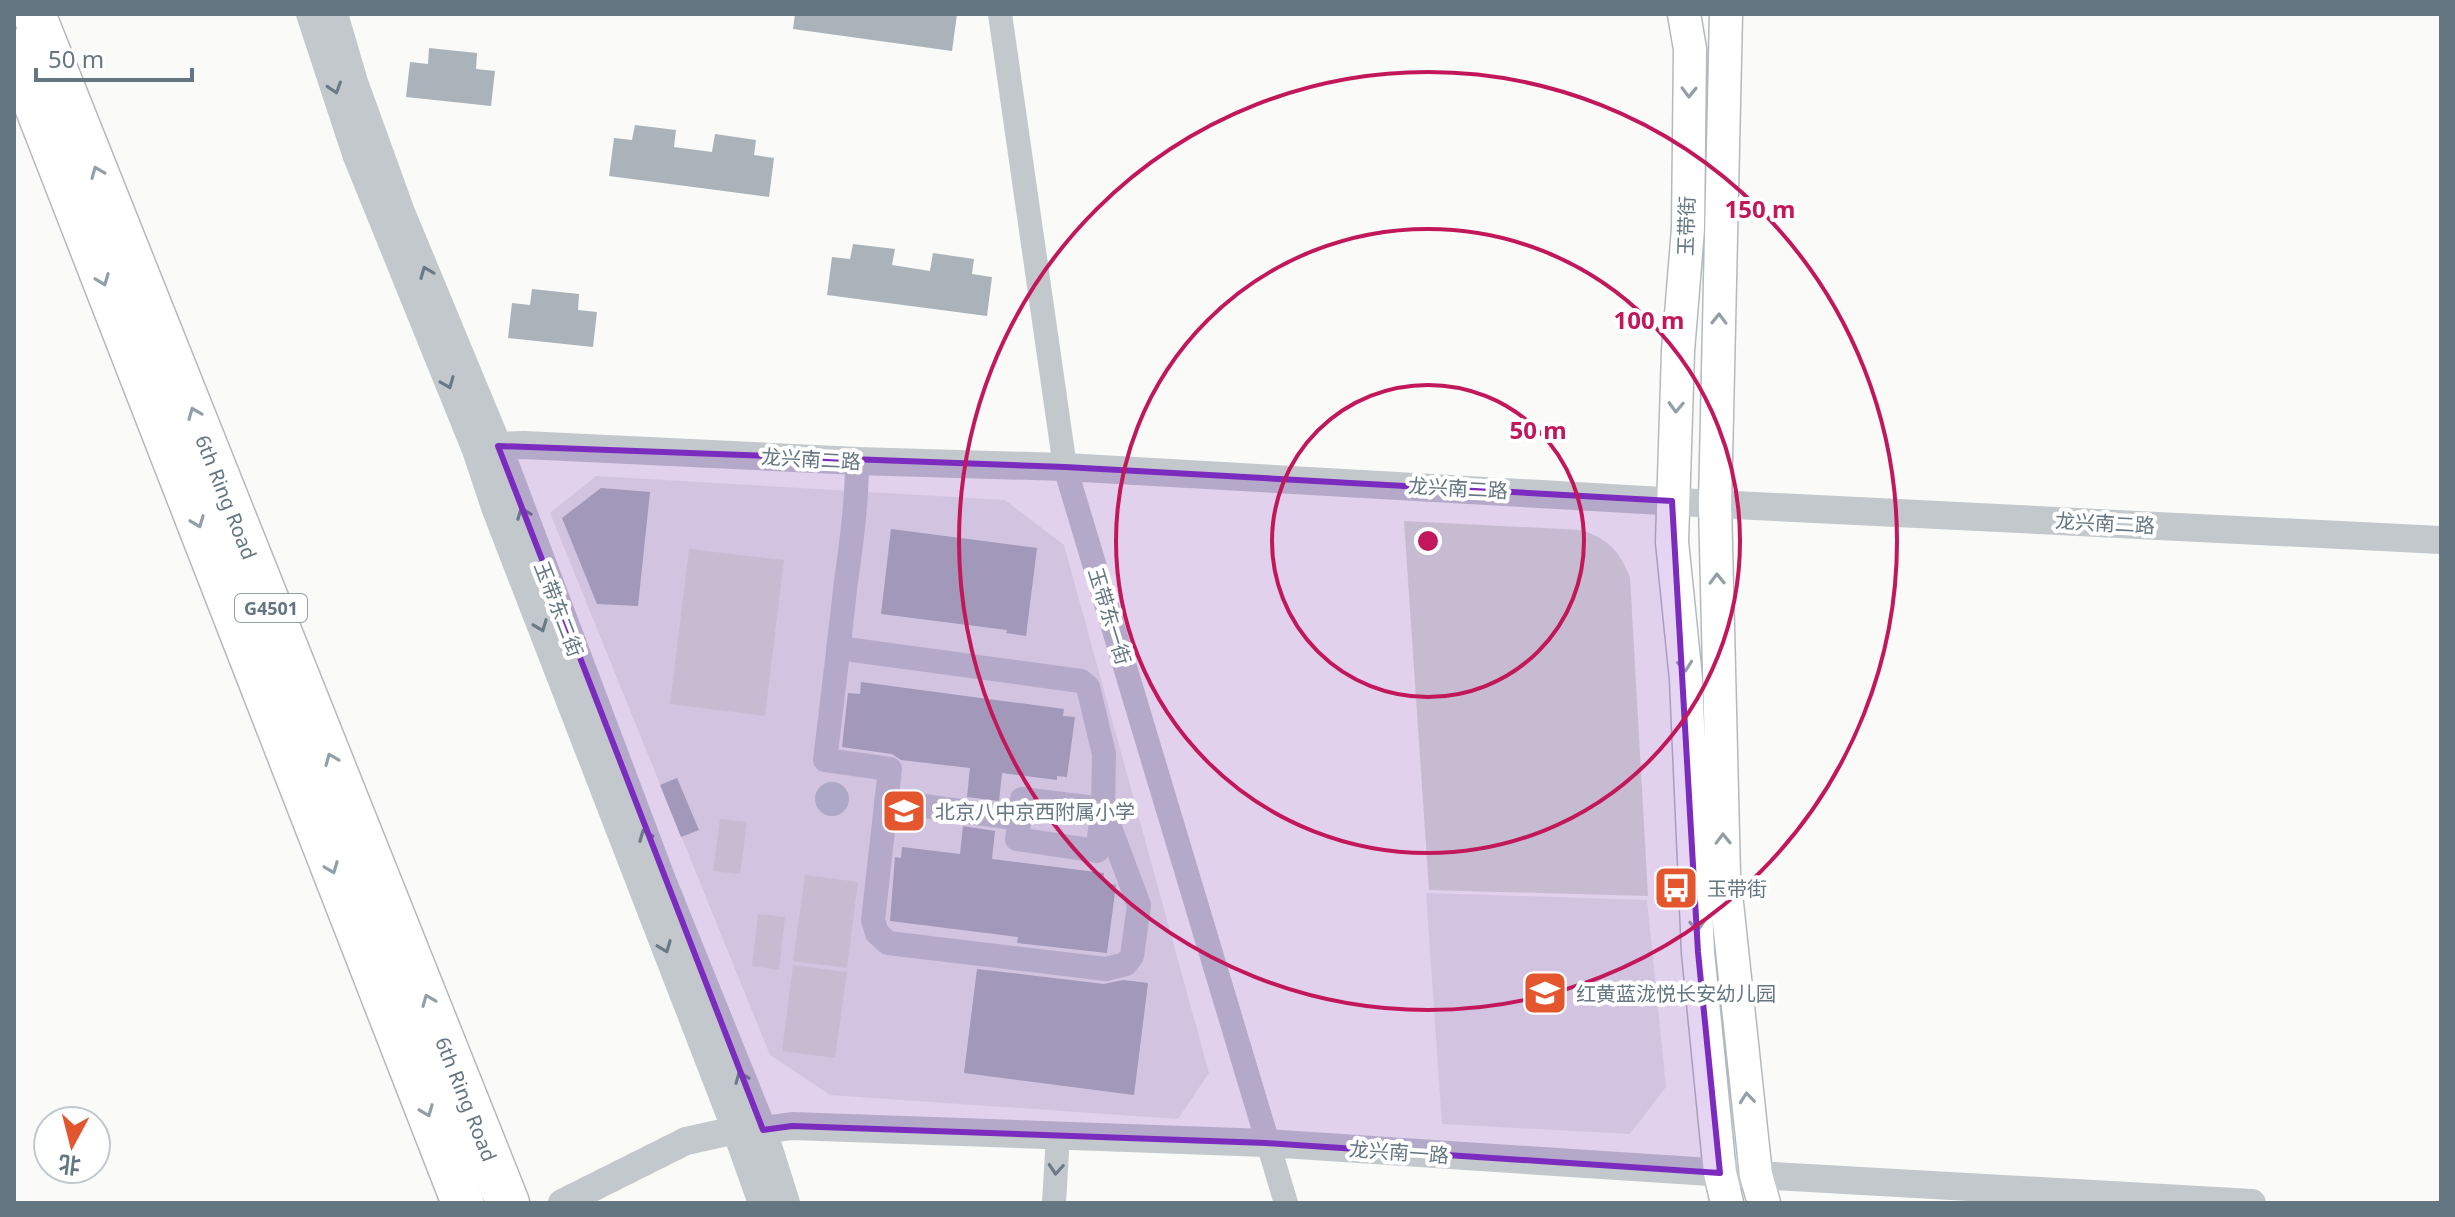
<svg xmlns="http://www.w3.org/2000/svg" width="2455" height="1217" font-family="'Noto Sans','Noto Sans SC',sans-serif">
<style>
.built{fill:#e8e9e9}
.green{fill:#dadfd7}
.water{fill:#bbc7cb}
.building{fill:#aab3b9}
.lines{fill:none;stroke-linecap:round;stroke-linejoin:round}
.secondary-casing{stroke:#b3babf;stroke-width:35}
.motorway-casing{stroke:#b4b9bd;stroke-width:45}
.minor{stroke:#c3c8cc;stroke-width:24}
.tertiary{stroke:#c3c8cc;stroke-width:28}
.secondary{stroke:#fff;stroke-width:32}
.motorway{stroke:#fff;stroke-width:42}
.oneway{stroke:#6a7a87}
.oneway2{stroke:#939fa8}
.marked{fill:#7b2cbf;fill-opacity:0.2;stroke:#7b2cbf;stroke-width:6;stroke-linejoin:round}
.ring{fill:none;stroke:#c2185b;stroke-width:4}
.labels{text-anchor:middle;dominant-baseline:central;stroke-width:8;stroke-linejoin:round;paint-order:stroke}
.shield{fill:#fff;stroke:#939fa8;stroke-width:2}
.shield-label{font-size:18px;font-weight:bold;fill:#657683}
.street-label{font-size:20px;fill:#657683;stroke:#fff}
.poi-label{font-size:20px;fill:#657683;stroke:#fff;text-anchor:start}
.centre{fill:#c2185b;stroke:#fff;stroke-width:4}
.ring-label{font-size:24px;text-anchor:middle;font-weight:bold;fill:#c2185b;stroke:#fff;stroke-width:8;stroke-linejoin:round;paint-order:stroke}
</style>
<rect width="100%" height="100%" fill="#fafaf8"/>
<path class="built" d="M596,476L1005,500L1064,545L1209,1073L1178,1119L830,1095L770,1055L550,513Z
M1426,893L1647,900L1666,1087L1630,1134L1442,1124Z"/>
<path class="green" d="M1404,521L1582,530C1610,541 1618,549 1630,577L1648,896L1429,890Z
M689,549L784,560L765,716L670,704Z
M720,819L747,822L740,874L713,871Z
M805,875L858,882L847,968L793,961Z
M758,914L785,917L779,970L752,966Z
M793,965L847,972L835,1058L782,1051Z"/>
<path class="water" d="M815 799a17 17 0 1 1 34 0a17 17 0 1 1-34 0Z"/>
<path class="building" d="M795,14H957L952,51L793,29Z
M429,48L477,53L476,69L495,71L491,106L406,97L410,62L428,64Z
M635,125L676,130L674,147L712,152L715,134L756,140L754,155L774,158L769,197L609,176L614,138L632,140Z
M853,244L895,249L892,265L930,271L933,253L974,259L972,274L992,277L987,316L827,295L832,257L850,259Z
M532,289L579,294L578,310L597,312L593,347L508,338L512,303L530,305Z
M601,488L650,492L638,606L597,604L562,518Z
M891,529L1037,548L1026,636L1006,633L1007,630L881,614Z
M861,682L1064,709L1063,716L1075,717L1067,777L1057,776V780L1002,773L999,801L967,797L970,768L901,760L892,754L842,747L848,693L860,694Z
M677,778L699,830L681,837L660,785Z
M963,826L995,831L992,859L1104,873L1103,882L1116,885L1107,953L1017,943L1018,937L890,921L895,857L901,858L902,847L960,854Z
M977,969L1104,984L1123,980L1148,983L1134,1095L964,1073Z"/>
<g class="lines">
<g class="secondary-casing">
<path id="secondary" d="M1684,14L1690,49L1688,229L1678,351L1672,542L1686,679L1698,952L1720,1173L1727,1203
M1726,14L1715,504L1724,875L1756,1175L1764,1203"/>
</g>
<g class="motorway-casing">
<g id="motorway">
<path id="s1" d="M34,14L508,1203"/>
<path d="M14,50L463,1203"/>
</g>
</g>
<path class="minor" d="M1000,14L1065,467L1286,1203
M838,648L1081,681L1088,687L1104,754L1103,809L1097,851L1017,839L1022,799L1103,809L1139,905L1132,956L1126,964L1106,969L888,943L877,933L873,920L890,769L825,760C832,703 839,646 845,589C851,546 857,504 857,461
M886,801L1020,819
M1054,1203L1058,1135"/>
<path class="tertiary" d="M310,14L356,154L476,450L496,510L736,1130L762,1203
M334,14L354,82L401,212L498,446L662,880L763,1130L786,1203
M476,450L498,446L524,445L857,461L1065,467L1715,504L2441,540
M562,1203L686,1141L736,1130H763L792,1126L1266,1143L1756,1175L2252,1203"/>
<use href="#secondary" class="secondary"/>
<use href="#motorway" class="motorway"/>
</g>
<defs><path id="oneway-chevron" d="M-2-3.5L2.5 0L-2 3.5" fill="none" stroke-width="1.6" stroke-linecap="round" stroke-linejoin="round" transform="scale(2)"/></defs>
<g class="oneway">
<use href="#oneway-chevron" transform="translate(335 88) rotate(72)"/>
<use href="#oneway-chevron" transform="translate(426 272) rotate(-112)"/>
<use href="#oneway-chevron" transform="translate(448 383) rotate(68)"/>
<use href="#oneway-chevron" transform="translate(523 513) rotate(-111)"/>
<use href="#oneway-chevron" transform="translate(541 626) rotate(69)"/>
<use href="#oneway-chevron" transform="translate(645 835) rotate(-111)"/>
<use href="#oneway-chevron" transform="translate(665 947) rotate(69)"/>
<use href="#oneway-chevron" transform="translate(741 1077) rotate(-112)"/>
<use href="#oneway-chevron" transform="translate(1056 1169) rotate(94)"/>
</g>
<g class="oneway2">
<use href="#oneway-chevron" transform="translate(1689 92) rotate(91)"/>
<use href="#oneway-chevron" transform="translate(97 172) rotate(-112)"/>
<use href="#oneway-chevron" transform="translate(103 280) rotate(69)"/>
<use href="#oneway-chevron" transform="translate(1719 319) rotate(-89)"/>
<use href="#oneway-chevron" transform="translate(1676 407) rotate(92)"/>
<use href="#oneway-chevron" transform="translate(194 413) rotate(-112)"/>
<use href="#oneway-chevron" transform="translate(198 522) rotate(69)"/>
<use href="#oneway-chevron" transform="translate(1717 579) rotate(-91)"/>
<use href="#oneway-chevron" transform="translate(1685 666) rotate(84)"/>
<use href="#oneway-chevron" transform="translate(331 759) rotate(-112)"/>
<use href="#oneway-chevron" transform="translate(1723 839) rotate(-91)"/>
<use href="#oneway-chevron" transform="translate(332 868) rotate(69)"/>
<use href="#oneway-chevron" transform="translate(1697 926) rotate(88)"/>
<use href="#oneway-chevron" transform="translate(428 1000) rotate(-112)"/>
<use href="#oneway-chevron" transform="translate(1747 1098) rotate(-96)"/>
<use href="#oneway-chevron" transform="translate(427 1111) rotate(69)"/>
</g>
<path class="marked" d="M498,446L1065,467L1672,501L1698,952L1720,1173L1266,1143L792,1126L763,1130Z"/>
<g class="ring">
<circle cx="1428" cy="541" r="156"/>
<circle cx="1428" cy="541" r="312"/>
<circle cx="1428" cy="541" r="469"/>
</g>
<defs>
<g id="school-square" transform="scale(2.3)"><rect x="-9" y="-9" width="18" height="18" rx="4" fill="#e4572e" stroke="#fff"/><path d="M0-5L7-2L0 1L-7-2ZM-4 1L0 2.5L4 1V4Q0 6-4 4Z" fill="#fff"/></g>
<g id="bus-square" transform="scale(2.3)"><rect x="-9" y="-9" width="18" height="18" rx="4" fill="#e4572e" stroke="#fff"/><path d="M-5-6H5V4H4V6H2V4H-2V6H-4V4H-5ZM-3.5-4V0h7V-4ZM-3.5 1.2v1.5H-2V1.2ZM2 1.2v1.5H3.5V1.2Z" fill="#fff"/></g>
</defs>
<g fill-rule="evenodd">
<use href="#school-square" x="904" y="811"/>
<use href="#bus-square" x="1676" y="888"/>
<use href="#school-square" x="1545" y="993"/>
</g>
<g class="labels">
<rect class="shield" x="235" y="594" width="72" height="28" rx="6"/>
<g class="shield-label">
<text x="271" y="608">G4501</text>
</g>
<g class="street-label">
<text transform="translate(1686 226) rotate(-88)">玉带街</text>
<text transform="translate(811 459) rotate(3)">龙兴南二路</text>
<text transform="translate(1458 488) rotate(3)">龙兴南二路</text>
<text stroke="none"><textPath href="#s1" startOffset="520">6th Ring Road</textPath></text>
<text transform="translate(2105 523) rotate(3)">龙兴南二路</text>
<text transform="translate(559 609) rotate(69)">玉带东二街</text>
<text transform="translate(1110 616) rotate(73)">玉带东一街</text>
<text stroke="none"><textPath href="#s1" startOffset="1168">6th Ring Road</textPath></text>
<text transform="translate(1399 1152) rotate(4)">龙兴南一路</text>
</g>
<g class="poi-label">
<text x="935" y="811">北京八中京西附属小学</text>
<text x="1707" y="888">玉带街</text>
<text x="1576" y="993">红黄蓝泷悦长安幼儿园</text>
</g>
</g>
<circle cx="1428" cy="541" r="12" class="centre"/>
<g class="ring-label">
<text x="1760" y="218">150 m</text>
<text x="1649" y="329">100 m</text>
<text x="1538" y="439">50 m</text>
</g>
<rect width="2455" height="1217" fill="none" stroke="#657683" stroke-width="32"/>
<g transform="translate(72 1145) rotate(187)"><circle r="38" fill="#ffffff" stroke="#c1c8cd" stroke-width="2"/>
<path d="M0-6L14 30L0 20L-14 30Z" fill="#e4572e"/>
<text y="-12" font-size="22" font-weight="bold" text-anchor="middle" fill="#657683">北</text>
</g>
<path d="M36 68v12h156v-12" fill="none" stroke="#657683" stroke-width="4"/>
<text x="48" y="68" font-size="24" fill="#657683" stroke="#ffffff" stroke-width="6" paint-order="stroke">50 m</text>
</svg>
